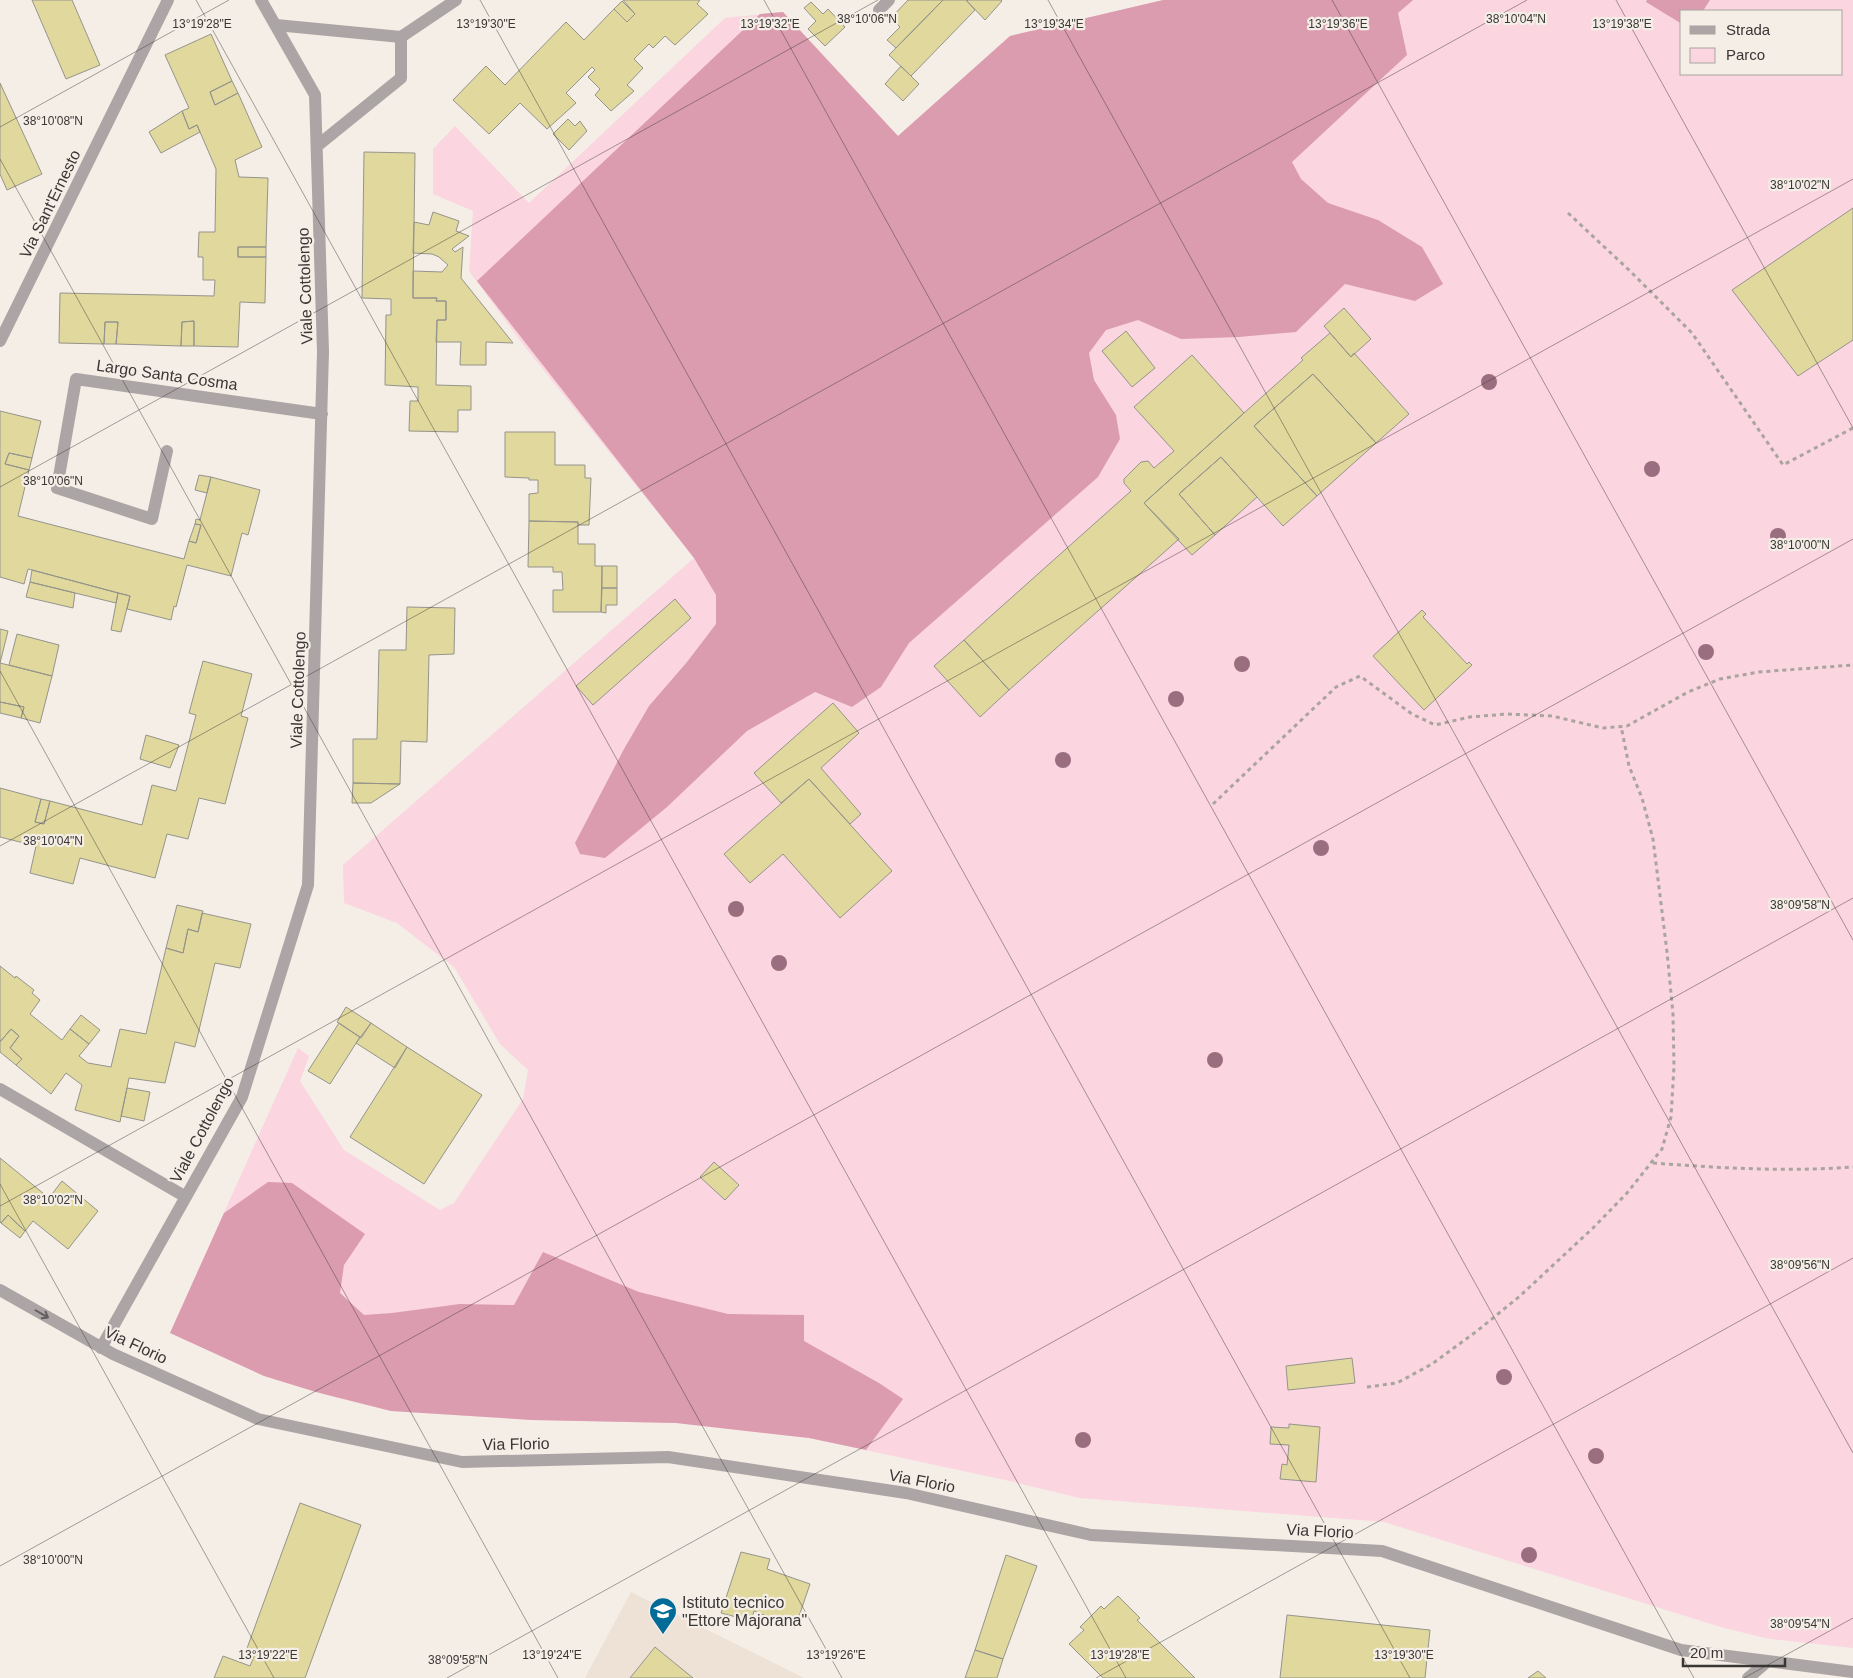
<svg xmlns="http://www.w3.org/2000/svg" width="1853" height="1678" font-family="Arial,sans-serif">
<style>
.built{fill:#eee1d5}
.green{fill:#fbd5e0;fill-rule:evenodd}
.forest{fill:#db9caf}
.building{fill:#e0d89c;stroke:#95948c}
.lines{fill:none;stroke-linecap:round;stroke-linejoin:round}
.path{stroke:#a9a49f;stroke-width:3;stroke-dasharray:4 4;stroke-linecap:butt}
.minor{stroke:#aba6a5;stroke-width:12}
.tree{fill:#9a6e7e}
.oneway{stroke:#615d5c}
.ticks{fill:none;stroke:#393634;stroke-width:1;stroke-opacity:0.45}
.labels{text-anchor:middle;dominant-baseline:central;stroke-width:4.5;stroke-linejoin:round;paint-order:stroke}
.street-label{font-size:16px;fill:#393634;stroke:#f4eee7}
.poi-label{font-size:16px;fill:#393634;stroke:#f4eee7;text-anchor:start}
.ticks-label{font-size:12px;text-anchor:middle;fill:#393634;stroke:#f4eee7;stroke-width:4.5;stroke-linejoin:round;paint-order:stroke}
</style>
<rect width="100%" height="100%" fill="#f4eee7"/>
<path class="built" d="M631,1592L804,1678H585Z"/>
<path class="green" d="M1163,0H1853V1648L1770,1639L1724,1628L1384,1522L1080,1498L1005,1480L809,1438L676,1423L532,1420L391,1411L330,1396L264,1376L170,1333L298,1048L309,1056L300,1081L344,1150L440,1210L454,1203L523,1099L528,1070L500,1044L454,967L397,923L344,903L343,865L694,558L522,343L469,271L473,211L433,194V149L455,126L529,203L725,18L783,12L898,136L1010,36ZM1682,11H1842V74H1682Z"/>
<path class="forest" d="M1163,0H1413L1398,13L1407,55L1292,162L1301,179L1328,203L1378,220L1422,247L1443,284L1415,301L1345,284L1296,332L1239,337L1181,339L1138,320L1106,330L1089,353L1094,380L1116,415L1120,439L1098,477L909,643L881,687L852,707L815,692L747,731L667,807L605,858L580,854L575,843L624,749L649,706L687,662L716,624V595L694,558L477,281L760,14L783,12L898,136L1010,36Z
M1647,0H1710L1703,11H1682V24L1646,2Z
M268,1182L292,1183L365,1234L344,1265L340,1293L364,1315L392,1313L460,1304L514,1305L543,1252L639,1292L728,1314L804,1315V1341L879,1383L903,1399L866,1450L809,1438L676,1423L532,1420L391,1411L316,1392L264,1376L170,1333L224,1213Z"/>
<path class="building" d="M32,0H72L100,65L66,79Z
M623,0H700L697,4L708,14L675,45L665,36L653,48L649,44L634,59L643,68L627,85L634,91L611,111L595,95L600,89L588,77L595,70L592,67L566,93L576,103L547,129L520,103L489,134L453,100L486,66L505,85L566,22L584,40L614,9L627,22L635,14Z
M908,0H943L896,48L887,40L900,27L891,18Z
M943,0H966L975,10L911,76L889,55Z
M968,0H1001L1002,1L985,20L967,1Z
M622,1L635,14L627,22L614,9Z
M811,2L823,14L828,9L845,27L825,46L808,29L816,21L804,8Z
M211,34L232,81L210,92L215,105L238,93L262,147L235,160L239,177L268,178L266,247H238V257H266L265,303L240,302L238,347L194,346V321L182,322L181,346L116,344L118,322H105L104,344L59,343L60,293L214,296L215,280H203V257H198L199,232H215L216,169L197,125L189,129L182,111L189,108L165,55Z
M901,66L919,84L903,101L885,84Z
M232,81L238,93L215,105L210,92Z
M0,83L42,174L7,190L0,174Z
M182,111L189,129L197,125L200,132L161,153L149,132Z
M568,119L575,126L580,121L587,131L569,150L553,134Z
M364,152L415,153L413,298H437L436,301H446V320H437L436,385L471,386V410H458V432L409,431L410,401H418V387L385,385L386,315H391V299L362,298Z
M1853,208V340L1798,376L1732,290Z
M433,212L459,221L456,231L469,236L452,249L455,252L463,247L461,278L513,343L486,342V365H460L461,342H436L437,320H446V301H436L437,298H413V271L442,272L448,265L439,257L432,254L413,253L414,222L429,225Z
M238,247H266V257H238Z
M1344,308L1371,339L1351,357L1324,326Z
M194,321V346H181L182,322Z
M105,322H118L116,344H104Z
M1126,331L1155,368L1132,387L1102,351Z
M1330,333L1351,357L1354,353L1409,414L1376,443L1313,374L1254,426L1317,496L1283,526L1221,457L1179,494L1215,535L1192,555L1144,503L1303,360L1301,358Z
M1192,355L1244,413L1144,503L1179,539L1009,690L964,640L1131,491L1124,483V479L1141,462L1148,461L1154,468L1174,451L1134,407Z
M1313,374L1376,443L1317,496L1254,426Z
M0,411L41,421L32,458L9,453L5,464L29,470L18,516L184,559L189,541L196,543L201,525L195,524L196,519L200,520L211,477L260,490L248,535L242,533L231,576L187,565L176,607L174,606L171,620L127,609L130,596L32,570L28,569L24,584L0,577Z
M505,432H555V465H585V478H591L589,525H578V522L529,521V494L538,493V480H529V478L505,477Z
M9,453L32,458L29,470L5,464Z
M1221,457L1257,497L1215,535L1179,494Z
M199,475L211,477L207,493L195,490Z
M529,521L578,522V544H595V566H602L601,612H553V590H563L562,572H553V567H528Z
M195,524L201,525L196,543L189,541Z
M602,566H617V588H602Z
M32,570L118,593L116,603L30,582Z
M30,582L75,593L73,608L26,597Z
M602,588H617V605H606V613L601,612Z
M118,593L130,596L121,632L111,630Z
M675,599L691,618L593,705L576,686Z
M407,607L455,608L454,654L429,655L427,742L401,741L400,784L353,783V739H377L379,650H406Z
M1422,610L1426,614L1423,617L1467,664L1469,662L1472,665L1424,710L1373,656Z
M0,629L8,631L0,663Z
M17,634L59,645L52,676L9,665Z
M964,640L1009,690L980,717L934,666Z
M203,661L252,674L241,716L248,718L225,804L199,798L188,839L167,834L155,878L80,858L73,884L30,873L36,846L0,837V788L41,799L35,822L44,824L50,801L142,825L152,785L176,791L196,715L189,713Z
M0,663L52,676L40,723L21,718L24,707L0,702Z
M0,702L24,707L21,718L0,713Z
M833,703L859,733L821,768L861,814L850,824L809,779L781,803L754,773Z
M146,735L179,745L170,768L140,759Z
M809,779L892,871L840,918L783,854L750,883L724,854Z
M353,783L400,784L371,803H352Z
M41,799L50,801L44,824L35,822Z
M177,905L203,911L198,932L188,929L183,953L166,948Z
M202,913L251,924L240,968L215,963L195,1047L175,1042L165,1083L129,1078L120,1122L75,1110L82,1085L66,1073L51,1094L16,1065L22,1059L10,1048L19,1036L11,1029L0,1042V966L15,978L16,976L34,990L32,993L40,1000L30,1014L62,1040L70,1029L89,1044L79,1056L88,1063L111,1067L120,1029L146,1034L166,948L183,953L188,929L198,932Z
M346,1007L371,1023L361,1038L337,1022Z
M81,1015L100,1030L89,1044L70,1029Z
M339,1023L360,1037L330,1084L308,1071Z
M371,1023L407,1047L395,1068L356,1043Z
M11,1029L19,1036L10,1048L22,1059L16,1065L0,1052V1042Z
M407,1047L482,1095L424,1184L350,1137Z
M127,1088L150,1092L144,1121L121,1116Z
M0,1158L49,1198L62,1181L98,1211L68,1249L33,1221L25,1231L8,1215L1,1223L0,1222Z
M714,1162L739,1185L725,1200L700,1177Z
M8,1215L25,1231L20,1238L1,1223Z
M1352,1358L1355,1383L1288,1390L1286,1366Z
M1289,1424L1320,1427L1316,1482L1280,1479L1282,1464L1287,1465L1289,1445L1270,1444L1271,1429V1427L1289,1428Z
M300,1503L361,1525L305,1678H214L223,1656L250,1666L255,1654L246,1651Z
M741,1552L770,1559L767,1569L810,1584L795,1628L754,1611L751,1621L721,1613Z
M1006,1555L1037,1566L1003,1659L975,1650Z
M1118,1596L1140,1618L1137,1620L1195,1678H1103L1069,1644L1084,1630L1080,1627L1101,1606L1104,1609Z
M1287,1615L1430,1630L1425,1678H1280Z
M655,1647L693,1678H630Z
M975,1650L1003,1659L997,1678H965Z
M1538,1671L1546,1678H1528Z"/>
<g class="lines">
<path class="path" d="M1568,213L1629,270L1692,333L1783,465L1853,428
M1213,804L1336,687L1360,676L1412,714L1435,725L1470,717L1507,714L1552,716L1603,728L1627,726L1688,692L1720,679L1759,672L1853,665
M1653,1163C1720,1168 1786,1172 1853,1167
M1367,1387L1397,1383L1432,1364L1477,1331L1520,1296L1593,1228L1627,1193L1662,1149L1671,1117L1674,1067L1673,1014L1667,952L1653,839L1642,798L1629,766L1621,726"/>
<path class="minor" d="M879,10L889,0
M276,25L401,37L456,0
M317,146L401,78V37
M0,341L168,0
M167,451L152,519L57,488L76,379L322,414
M0,1089L186,1197
M0,1290L113,1354L258,1419L462,1462L668,1457L906,1493L1091,1535L1382,1551L1681,1650L1853,1672
M101,1348L242,1097L308,885L323,352L315,95L261,0
M1748,1678L1768,1661"/>
</g>
<g class="tree">
<circle cx="1489" cy="382" r="8"/>
<circle cx="1652" cy="469" r="8"/>
<circle cx="1778" cy="536" r="8"/>
<circle cx="1706" cy="652" r="8"/>
<circle cx="1242" cy="664" r="8"/>
<circle cx="1176" cy="699" r="8"/>
<circle cx="1063" cy="760" r="8"/>
<circle cx="1321" cy="848" r="8"/>
<circle cx="736" cy="909" r="8"/>
<circle cx="779" cy="963" r="8"/>
<circle cx="1215" cy="1060" r="8"/>
<circle cx="1504" cy="1377" r="8"/>
<circle cx="1083" cy="1440" r="8"/>
<circle cx="1596" cy="1456" r="8"/>
<circle cx="1529" cy="1555" r="8"/>
</g>
<defs><path id="oneway-shaft" d="M-6 0H5M1.5-3L5.5 0L1.5 3" fill="none" stroke-width="1.6" stroke-linecap="round" stroke-linejoin="round" transform="scale(1.25)"/></defs>
<use class="oneway" href="#oneway-shaft" transform="translate(42 1314) rotate(30)"/>
<path class="ticks" d="M196,0L1126,1678M480,0L1410,1678M764,0L1694,1678M1048,0L1853,1453M1332,0L1853,940M1616,0L1853,428M0,127L229,0M0,159L842,1678M0,487L878,0M0,671L558,1678M0,846L1527,0M0,1184L274,1678M0,1206L1853,179M0,1566L1853,539M447,1678L1853,898M1096,1678L1853,1258M1744,1678L1853,1618"/>
<defs>
<g id="school-pin" transform="scale(1.4375)"><path d="M0 17L-7.5 6A9.5 9.5 0 1 1 7.5 6Z" fill="#036b98" stroke="#f4eee7"/><path d="M0-5L7-2L0 1L-7-2ZM-4 1L0 2.5L4 1V4Q0 6-4 4Z" fill="#fff"/></g>
</defs>
<g fill-rule="evenodd">
<use href="#school-pin" x="663" y="1611"/>
</g>
<g class="labels">
<g class="street-label">
<text transform="translate(50 204) rotate(-64)">Via Sant'Ernesto</text>
<text transform="translate(305 286) rotate(-92)">Viale Cottolengo</text>
<text transform="translate(167 375) rotate(8)">Largo Santa Cosma</text>
<text transform="translate(298 690) rotate(-88)">Viale Cottolengo</text>
<text transform="translate(202 1130) rotate(-62)">Viale Cottolengo</text>
<text transform="translate(136 1345) rotate(25)">Via Florio</text>
<text transform="translate(516 1444) rotate(-1)">Via Florio</text>
<text transform="translate(922 1481) rotate(11)">Via Florio</text>
<text transform="translate(1320 1531) rotate(3)">Via Florio</text>
</g>
<g class="poi-label">
<text x="682" y="1602">Istituto tecnico<tspan x="682" dy="18">"Ettore Majorana"</tspan></text>
</g>
</g>
<g class="ticks-label">
<text x="867" y="23">38°10'06"N</text>
<text x="1516" y="23">38°10'04"N</text>
<text x="202" y="28">13°19'28"E</text>
<text x="486" y="28">13°19'30"E</text>
<text x="770" y="28">13°19'32"E</text>
<text x="1054" y="28">13°19'34"E</text>
<text x="1622" y="28">13°19'38"E</text>
<text x="1338" y="28">13°19'36"E</text>
<text x="53" y="125">38°10'08"N</text>
<text x="1800" y="189">38°10'02"N</text>
<text x="53" y="485">38°10'06"N</text>
<text x="1800" y="549">38°10'00"N</text>
<text x="53" y="845">38°10'04"N</text>
<text x="1800" y="909">38°09'58"N</text>
<text x="53" y="1204">38°10'02"N</text>
<text x="1800" y="1269">38°09'56"N</text>
<text x="53" y="1564">38°10'00"N</text>
<text x="1800" y="1628">38°09'54"N</text>
<text x="268" y="1659">13°19'22"E</text>
<text x="552" y="1659">13°19'24"E</text>
<text x="836" y="1659">13°19'26"E</text>
<text x="1120" y="1659">13°19'28"E</text>
<text x="1404" y="1659">13°19'30"E</text>
<text x="458" y="1664">38°09'58"N</text>
</g>
<rect x="1680" y="10" width="162" height="65" fill="#f4eee7" stroke="#a9a49f"/>
<rect x="1690" y="26" width="25" height="8" fill="#aba6a5" stroke="#a9a49f"/>
<text x="1726" y="35" font-size="15" fill="#393634">Strada</text>
<rect x="1690" y="48" width="25" height="15" fill="#fbd5e0" stroke="#a9a49f"/>
<text x="1726" y="60" font-size="15" fill="#393634">Parco</text>
<path d="M1683 1658v8h102v-8" fill="none" stroke="#393634" stroke-width="2.5"/>
<text x="1690" y="1658" font-size="15" fill="#393634" stroke="#f4eee7" stroke-width="4" paint-order="stroke">20 m</text>
</svg>
